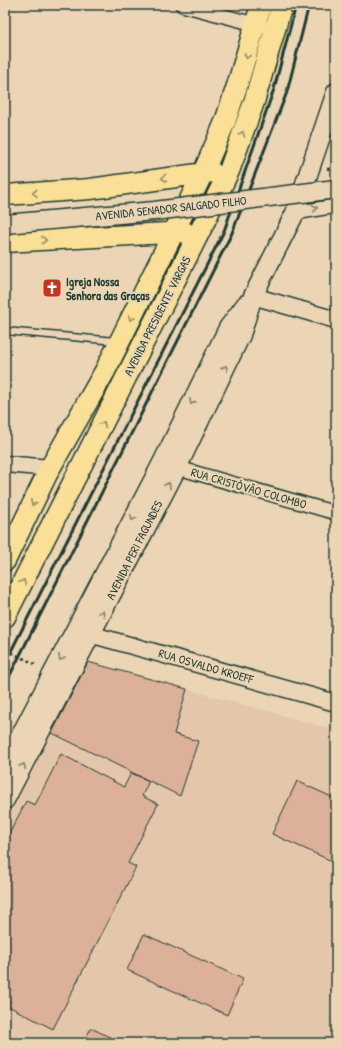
<svg xmlns="http://www.w3.org/2000/svg" width="341" height="1048" font-family="'Patrick Hand',sans-serif">
<style>
.built{fill:#e4c7ab}
.building{fill:#ddb199;stroke:#1f3d34}
.lines{fill:none;stroke-linecap:round;stroke-linejoin:round}
.service-casing{stroke:#1f3d34;stroke-width:9}
.minor-casing{stroke:#1f3d34;stroke-width:16}
.tertiary-casing{stroke:#1f3d34;stroke-width:19}
.secondary-casing{stroke:#1f3d34;stroke-width:21}
.primary-casing{stroke:#1f3d34;stroke-width:23}
.path{stroke:#1f3d34;stroke-width:2.5;stroke-dasharray:3 3;stroke-linecap:butt}
.service{stroke:#ecd5b5;stroke-width:6}
.minor{stroke:#ecd5b5;stroke-width:13}
.tertiary{stroke:#ecd5b5;stroke-width:16}
.secondary{stroke:#ecd5b5;stroke-width:18}
.primary{stroke:#fadf96;stroke-width:20}
.rail{stroke:#1f3d34;stroke-width:3}
.secondary-bridge-casing{stroke:#1f3d34;stroke-width:21;stroke-linecap:butt}
.path-bridge{stroke:#1f3d34;stroke-width:2.5;stroke-dasharray:3 3;stroke-linecap:butt}
.secondary-bridge{stroke:#ecd5b5;stroke-width:18}
.oneway{stroke:#8c8e65}
.oneway2{stroke:#7b816e}
.labels{text-anchor:middle;dominant-baseline:central;stroke-width:4;stroke-linejoin:round;paint-order:stroke}
.street-label{font-size:12px;fill:#1f3d34;stroke:#ecd5b5}
.poi-label{font-size:12px;font-weight:bold;fill:#1f3d34;stroke:#ecd5b5;text-anchor:start}
</style>
<rect width="100%" height="100%" fill="#ecd5b5"/>
<filter id="ink" filterUnits="userSpaceOnUse"><feTurbulence type="fractalNoise" baseFrequency=".025" numOctaves="2"/><feDisplacementMap in="SourceGraphic" scale="8" xChannelSelector="R" yChannelSelector="G"/><feConvolveMatrix kernelMatrix="1 2 1 2 8 2 1 2 1" color-interpolation-filters="sRGB"/></filter>
<g filter="url(#ink)">
<path class="built" d="M88,662L336,730V1043H5V824Z"/>
<path class="building" d="M88,662L187,689L174,734L198,741L180,796L52,733Z
M61,754L124,787L131,773L149,781L142,796L158,804L128,863L136,867L53,1029L8,1006L10,1001L5,999V842L26,801L35,805Z
M297,781L336,799V863L272,834Z
M144,934L243,979L227,1015L127,970Z
M91,1028L122,1043H83Z"/>
<g class="lines">
<g class="service-casing">
<path id="service" d="M5,331L116,341"/>
</g>
<g class="minor-casing">
<path id="minor" d="M182,5L262,26
M295,213L336,206
M168,465L336,513"/>
</g>
<g class="tertiary-casing">
<path id="tertiary" d="M253,296L336,320
M5,464L50,468
M79,631L336,703"/>
</g>
<g class="secondary-casing">
<path id="secondary" d="M5,765L162,463L228,328L246,304
M5,800L177,468L241,335L253,296L295,213L336,92"/>
</g>
<g class="primary-casing">
<path id="primary" d="M5,195L90,189L212,172
M5,242L185,232
M5,561L50,468L105,371L203,173L225,122L237,86L261,5
M5,617L200,231L229,171L254,102L282,5"/>
</g>
<path class="path" d="M327,169L336,168
M5,643L9,633
M5,650H6"/>
<use href="#service" class="service"/>
<use href="#minor" class="minor"/>
<use href="#tertiary" class="tertiary"/>
<use href="#secondary" class="secondary"/>
<use href="#primary" class="primary"/>
<path class="rail" d="M5,663L224,231L274,89L296,5
M5,685L232,233L287,92L309,5"/>
<g class="secondary-bridge-casing">
<path id="secondary-bridge" d="M5,224L154,211L336,189"/>
</g>
<path class="path-bridge" d="M6,650L35,664"/>
<use href="#secondary-bridge" class="secondary-bridge"/>
</g>
<defs><path id="oneway-chevron" d="M-2-3.5L2.5 0L-2 3.5" fill="none" stroke-width="1.6" stroke-linecap="round" stroke-linejoin="round"/></defs>
<g class="oneway">
<use href="#oneway-chevron" transform="translate(247 56) rotate(107)"/>
<use href="#oneway-chevron" transform="translate(242 134) rotate(-69)"/>
<use href="#oneway-chevron" transform="translate(164 178) rotate(172)"/>
<use href="#oneway-chevron" transform="translate(35 193) rotate(176)"/>
<use href="#oneway-chevron" transform="translate(44 240) rotate(-3)"/>
<use href="#oneway-chevron" transform="translate(131 318) rotate(116)"/>
<use href="#oneway-chevron" transform="translate(103 424) rotate(-63)"/>
<use href="#oneway-chevron" transform="translate(33 503) rotate(116)"/>
<use href="#oneway-chevron" transform="translate(23 582) rotate(-63)"/>
</g>
<g class="oneway2">
<use href="#oneway-chevron" transform="translate(315 208) rotate(-11)"/>
<use href="#oneway-chevron" transform="translate(225 368) rotate(-64)"/>
<use href="#oneway-chevron" transform="translate(192 402) rotate(116)"/>
<use href="#oneway-chevron" transform="translate(168 485) rotate(-63)"/>
<use href="#oneway-chevron" transform="translate(133 518) rotate(117)"/>
<use href="#oneway-chevron" transform="translate(102 613) rotate(-63)"/>
<use href="#oneway-chevron" transform="translate(61 658) rotate(118)"/>
<use href="#oneway-chevron" transform="translate(23 766) rotate(-63)"/>
</g>
</g>
<defs>
<g id="church-square" transform="scale(1)"><rect x="-9" y="-9" width="18" height="18" rx="4" fill="#c8321e" stroke="#ecd5b5"/><path d="M-1.2-6h2.4v3.5h3.3v2.4h-3.3V6h-2.4V-.1h-3.3v-2.4h3.3Z" fill="#fff"/></g>
</defs>
<g fill-rule="evenodd">
<use href="#church-square" x="52" y="288"/>
</g>
<g class="labels">
<g class="street-label">
<text transform="translate(171 208) rotate(-6)">AVENIDA SENADOR SALGADO FILHO</text>
<text transform="translate(157 316) rotate(-63)">AVENIDA PRESIDENTE VARGAS</text>
<text transform="translate(249 488) rotate(16)">RUA CRISTÓVÃO COLOMBO</text>
<text transform="translate(134 550) rotate(-63)">AVENIDA PERI FAGUNDES</text>
<text transform="translate(206 666) rotate(16)">RUA OSVALDO KROEFF</text>
</g>
<g class="poi-label">
<text x="66" y="281">Igreja Nossa<tspan x="66" dy="14">Senhora das Graças</tspan></text>
</g>
</g>
<rect width="341" height="1048" fill="none" stroke="#ecd5b5" stroke-width="20"/>
<rect x="10" y="10" width="321" height="1028" fill="none" stroke="#1f3d34" stroke-width="1.5" filter="url(#ink)"/>
</svg>
